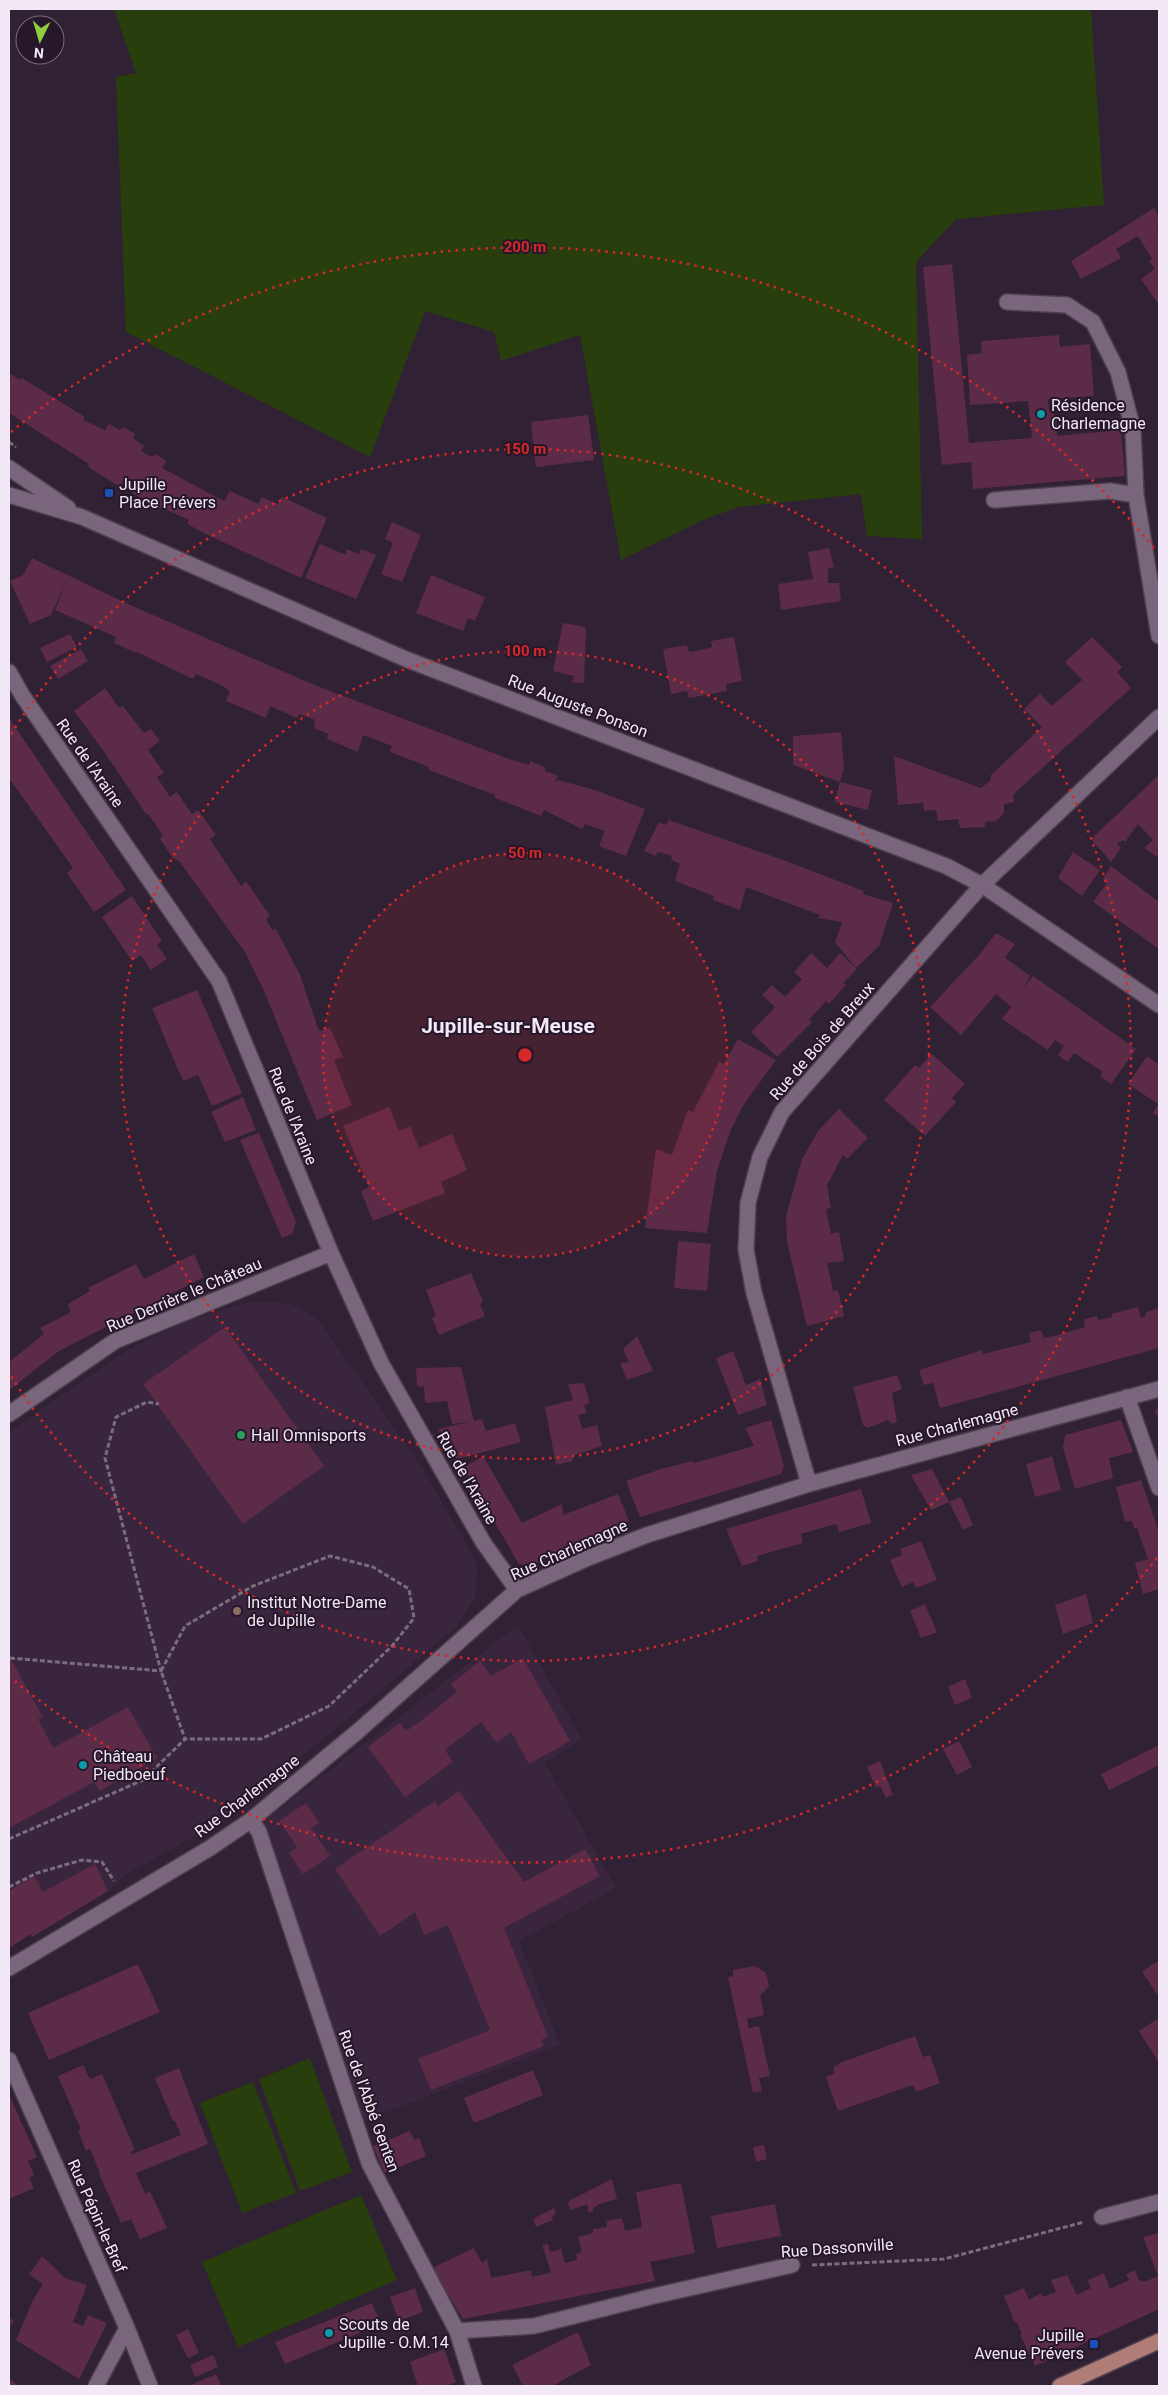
<svg xmlns="http://www.w3.org/2000/svg" width="1168" height="2395" font-family="Roboto,sans-serif">
<style>
.built{fill:#3a253e}
.green{fill:#283e0d}
.building{fill:#5c2b48}
.lines{fill:none;stroke-linecap:round;stroke-linejoin:round}
.minor-casing{stroke:#4d3f4f;stroke-width:18}
.major-casing{stroke:#4d3f4f;stroke-width:18}
.path{stroke:#7b6d7d;stroke-width:3;stroke-dasharray:5 2.5;stroke-linecap:butt}
.minor{stroke:#79667c;stroke-width:15}
.major{stroke:#b07d76;stroke-width:15}
.ring{fill:none;stroke:#d62828;stroke-width:2.5;stroke-dasharray:2.5 5}
.culture-dot{fill:#0f9aa8;stroke:#27172a;stroke-width:2}
.transit-dot{fill:#1a4fb4;stroke:#27172a;stroke-width:2}
.leisure-dot{fill:#2e9e5b;stroke:#27172a;stroke-width:2}
.education-dot{fill:#8d6e63;stroke:#27172a;stroke-width:2}
.labels{text-anchor:middle;dominant-baseline:central;stroke-width:4;stroke-linejoin:round;paint-order:stroke}
.poi-label{font-size:16px;fill:#f3e8f5;stroke:#27172a;text-anchor:start}
.street-label{font-size:16px;fill:#f3e8f5;stroke:#27172a}
.district-label{font-size:21px;font-weight:bold;fill:#f3e8f5;stroke:#27172a}
.centre{fill:#d62828;stroke:#27172a;stroke-width:2.5}
.ring-label{font-size:15px;text-anchor:middle;font-weight:bold;fill:#d62828;stroke:#27172a;stroke-width:4;stroke-linejoin:round;paint-order:stroke}
</style>
<rect width="100%" height="100%" fill="#312134"/>
<path class="built" d="M253,1301L291,1304L318,1319L422,1468L470,1550L478,1567L475,1597L457,1626L333,1731L211,1827L127,1874L108,1891L32,1937L30,1934L9,1948V1432L126,1351L184,1322Z
M518,1625L582,1739L545,1763L616,1888L519,1941L560,2045L360,2122L264,1821Z"/>
<path class="green" d="M114,9H1091L1104,205L956,219L916,262L922,539L867,536L861,494L738,507L701,521L621,560L580,335L501,361L494,332L425,311L370,457L126,332L116,77L136,73Z
M310,2058L352,2172L300,2191L259,2079Z
M253,2082L296,2193L242,2213L200,2103Z
M361,2195L397,2280L238,2347L202,2262Z"/>
<path class="building" d="M1154,208L1159,217V223L1157,224L1159,229V305L1141,279L1155,269L1149,261L1152,259L1138,236L1116,249L1121,258L1081,279L1071,261Z
M952,264L969,443L1032,438L1028,401L970,405L967,355L982,353L981,341L1059,335L1060,347L1090,344L1094,396L1048,399L1049,411L1056,416L1057,436L1121,430L1125,476L973,489L971,462L942,465L923,267Z
M9,373L20,380L22,378L85,417L83,420L105,430L109,424L120,430L123,427L135,434L133,438L144,446L141,451L152,457L155,454L167,461L162,468L224,501L230,491L258,504L262,497L278,504L282,497L327,518L301,578L208,535L187,524L189,520L144,500L121,486L123,483L117,485L88,467L89,464L9,413Z
M588,415L594,460L536,467L531,422Z
M392,522L421,535L402,582L381,574L393,543L385,539Z
M320,544L346,555V549L359,554L361,549L376,555L356,599L305,578Z
M829,548L834,567L828,569V583H839L841,601L781,610L778,584L813,579L808,552Z
M32,558L130,605L312,684L509,759L529,765L530,761L545,767V771L558,776L554,783L558,780L595,790L645,809L626,856L599,846L605,831L585,824L582,829L544,810L541,816L495,798V795L429,770V767L390,752L392,746L363,735L358,752L327,739L328,734L314,728L315,720L299,714L297,718L270,706L266,718L226,701L230,691L223,686L196,674L193,679L137,652L136,653L114,643L116,637L55,610L66,583L51,615L30,624L10,581L23,575Z
M431,575L485,597L475,621L468,618L463,631L416,613Z
M563,623L582,626L586,629L584,683L572,682L574,676L553,671Z
M70,634L77,647L47,662L40,648Z
M734,637L742,681L726,684L727,691L689,698L687,691L671,694L663,649L687,645L689,652L701,650L712,647L711,641Z
M1092,637L1122,667L1117,672L1131,688L1017,791L1013,796L1014,802L1004,804V813L996,821L985,822L986,827L960,828L958,819L938,821L936,810L924,811L923,803L898,805L894,756L981,788L991,780V775L1042,727L1024,709L1040,694L1052,706L1082,680L1065,662Z
M81,649L88,661L58,679L50,666Z
M105,688L119,708L123,706L144,733L151,729L160,741L148,750L164,773L157,777L170,797L177,792L192,814L198,810L216,835L210,839L241,886L246,881L270,916L266,919L272,930L276,929L300,975L319,1031L330,1028L343,1057L334,1060L352,1105L317,1120L264,991L245,952L179,861L173,858L160,839L163,835L148,814H146L103,750L74,711Z
M9,718L126,890L94,912L67,873L73,868L9,778Z
M841,732L844,768L840,782L793,765V736Z
M1159,775V854L1157,857L1144,848L1153,840L1138,824L1125,842L1123,840L1117,844L1121,848L1111,862L1091,839Z
M840,782L872,790L868,810L835,802Z
M669,820L786,861L864,891L863,894L893,903L879,946L856,968L835,942L842,922L818,918L820,915L746,887L740,910L713,900L714,896L675,881L680,864L671,860L672,856L658,852L656,856L644,851L659,822L666,825Z
M1073,852L1100,870L1082,896L1058,878Z
M1111,866L1159,902V949L1093,902L1107,883L1103,879Z
M132,896L162,941L157,945L167,959L151,970L141,955L132,961L102,917Z
M996,933L1015,944L1005,958L1030,976L1023,988L1033,976L1136,1049L1111,1084L1100,1076L1103,1072L1074,1053L1068,1062L1058,1055L1064,1046L1055,1040L1048,1050L1002,1019L1011,1007L996,994L961,1035L930,1007L980,954Z
M811,953L827,968L840,953L857,969L843,983L846,985L829,1004L826,1001L809,1020L812,1022L777,1057L751,1032L775,1007L762,995L772,985L785,997L802,979L794,972Z
M197,990L242,1093L212,1106L198,1075L183,1081L152,1008Z
M738,1039L776,1060L742,1107L730,1132L717,1171L707,1233L645,1228L656,1149L672,1155L688,1110L693,1112L719,1062L724,1064Z
M932,1054L965,1084L952,1098L956,1102L925,1136L884,1100L915,1065L919,1068Z
M1147,1056L1159,1065V1117L1153,1113L1158,1104L1128,1084Z
M243,1097L256,1130L225,1142L211,1112Z
M389,1107L399,1131L410,1126L419,1148L452,1134L467,1170L441,1182L445,1193L373,1221L361,1191L369,1187L343,1126Z
M839,1109L868,1138L847,1159L843,1155L827,1185L831,1208L826,1209L831,1234L839,1232L844,1261L827,1263L833,1291L838,1290L844,1316L807,1326L787,1242L786,1216L802,1159L818,1131Z
M259,1133L296,1222L292,1234L282,1238L240,1140Z
M678,1241L711,1244L707,1291L674,1288Z
M194,1254L204,1277L59,1351L9,1390V1362L44,1334L40,1328L71,1312L68,1304L90,1291L88,1288L136,1264L144,1279Z
M471,1273L483,1302L480,1304L485,1316L439,1335L432,1318L436,1316L426,1290Z
M1138,1307L1141,1318L1146,1316V1312L1159,1308V1348L940,1408L933,1383L924,1385L919,1370L982,1350L983,1354L1031,1342L1029,1333L1041,1330L1044,1338L1057,1335L1085,1327L1084,1319L1097,1316L1098,1320L1112,1317L1111,1314Z
M225,1327L324,1466L243,1524L143,1384Z
M637,1336L653,1371L627,1380L620,1363L629,1362L623,1349Z
M733,1351L746,1385L760,1379L767,1405L738,1415L716,1358Z
M461,1367L474,1421L452,1424L447,1401L425,1403L424,1387L417,1386L416,1368Z
M897,1375L902,1389L892,1393L897,1422L892,1424L888,1420L868,1428L863,1425L853,1387Z
M584,1383L590,1403L584,1405L587,1413L578,1415L582,1429L597,1425L602,1446L572,1456L573,1461L556,1465L545,1407L573,1400L568,1384Z
M1159,1409V1422L1155,1410Z
M482,1419L486,1431L515,1423L521,1442L457,1459L438,1429Z
M771,1420L784,1466L781,1474L640,1517L626,1481L661,1469L692,1461L694,1463L754,1446L745,1428Z
M1121,1420L1133,1452L1109,1458L1113,1478L1075,1489L1063,1448L1065,1435Z
M483,1456L522,1523L562,1504L563,1515L618,1494L629,1521L529,1566L519,1564L463,1468Z
M1052,1456L1061,1490L1035,1497L1026,1464Z
M932,1469L949,1502L931,1510L911,1475Z
M1141,1480L1159,1532V1589L1143,1594L1135,1563L1148,1559L1137,1528H1134L1132,1521L1125,1522L1116,1487Z
M861,1489L871,1523L839,1532L836,1524L801,1534L803,1543L757,1556L758,1561L742,1566L726,1529Z
M961,1497L973,1525L963,1530L949,1502Z
M921,1541L937,1580L916,1588L913,1582L902,1587L890,1560L902,1555L900,1549Z
M1086,1594L1093,1623L1063,1634L1055,1605Z
M925,1604L937,1632L921,1638L910,1611Z
M9,1656L43,1717L38,1719L53,1748L128,1707L157,1758L100,1791L94,1782L9,1828Z
M523,1658L570,1741L529,1764L511,1732L497,1743L481,1722L445,1750L453,1762L405,1797L368,1747L400,1723L406,1731L422,1720L457,1692L451,1684L480,1661L491,1676Z
M965,1679L972,1698L955,1705L948,1687Z
M959,1741L972,1767L957,1775L943,1749Z
M1159,1745V1765L1109,1790L1101,1774Z
M880,1761L893,1795L886,1798L880,1786L876,1788L867,1767Z
M459,1791L524,1882L585,1849L600,1876L504,1928L548,2037L541,2040L544,2046L431,2090L418,2059L490,2030L448,1925L424,1935L415,1912L380,1936L335,1869L435,1801L438,1806Z
M306,1803L319,1823L311,1828L330,1856L303,1874L289,1853L297,1847L279,1821Z
M95,1864L108,1891L32,1937L31,1934L9,1948V1891L34,1876L43,1892Z
M1159,1960V1992L1157,1994L1142,1972Z
M138,1964L160,2012L49,2060L28,2013Z
M755,1966L766,1973L769,1986L760,1996L764,2015L747,2019L749,2028L759,2026L770,2076L759,2078L762,2091L753,2093L728,1977L733,1976V1970Z
M1159,2018V2063L1139,2031Z
M915,2036L923,2057L930,2055L940,2083L916,2092L913,2085L838,2111L826,2077L835,2073L833,2068L842,2062Z
M83,2065L90,2079L102,2074L135,2150L130,2152L133,2154L181,2135L175,2121H173L155,2078L179,2068L208,2144L136,2173L145,2194L150,2191L167,2228L140,2239L131,2219L121,2223L99,2174L100,2173L90,2149L86,2151L78,2131L81,2130L58,2076Z
M533,2070L543,2095L474,2123L464,2098Z
M9,2095L37,2157L28,2161L34,2175L29,2178L34,2188L9,2199Z
M410,2131L414,2140L419,2138L426,2156L385,2173L373,2146Z
M764,2145L767,2159L756,2162L753,2147Z
M612,2179L617,2199L600,2204L593,2208L594,2211L589,2213L587,2204L571,2210L567,2202Z
M681,2183L695,2253L650,2262L655,2281L463,2319L432,2268L474,2248L482,2263L487,2259L491,2278L531,2270L532,2277L549,2273L551,2272L542,2245L548,2244L550,2252L561,2249L565,2263L577,2260L576,2254L582,2252L578,2237L593,2233V2229L607,2227L606,2221L622,2218L625,2231L642,2227L636,2192Z
M775,2204L781,2236L717,2248L711,2216Z
M554,2208L556,2214L552,2216L553,2220L536,2227L533,2219Z
M1158,2233L1159,2309L1035,2366L1020,2335L1022,2334L1017,2322L1015,2323L1004,2296L1024,2288L1029,2300L1041,2293L1043,2297L1056,2292L1051,2280L1067,2275L1077,2295L1091,2288L1088,2280L1104,2273L1110,2289L1129,2280L1126,2274L1135,2270L1139,2280L1144,2282L1158,2276L1143,2237Z
M42,2256L65,2278L87,2285L73,2322L83,2326L88,2315L107,2323L79,2379L16,2340L33,2300L43,2284L29,2274Z
M415,2288L423,2312L399,2321L390,2297Z
M372,2303L381,2324L285,2364L275,2342Z
M9,2317L14,2321L9,2329Z
M188,2329L199,2353L188,2358L176,2335Z
M578,2332L591,2365L552,2386H523L512,2365Z
M444,2349L456,2382L446,2386H418L410,2362Z
M213,2355L218,2367L195,2377L190,2365Z
M216,2374L222,2386H189Z
M9,2378L18,2386H9Z"/>
<g class="lines">
<g class="minor-casing">
<path id="minor" d="M1007,302L1067,305L1093,322L1118,372L1133,429L1136,495
M9,468L68,508
M9,495L82,517L408,660L946,866L982,885L1159,1005
M994,500L1110,491L1136,495L1159,636
M9,672L22,695L219,981L331,1253L381,1363L483,1542L517,1590
M1127,1397L1159,1488
M9,1414L115,1341L331,1253
M809,1484L754,1293L746,1250L748,1203L760,1157L782,1112L982,885L1159,717
M251,1820L259,1832L369,2163L457,2331L474,2386
M9,1968L210,1848L251,1820L357,1732L517,1590L588,1558L647,1535L809,1484L1159,1389
M9,2060L127,2328L150,2386
M1102,2217L1159,2202
M457,2331L534,2326L654,2296L792,2265
M96,2386L127,2328"/>
</g>
<g class="major-casing">
<path id="major" d="M1060,2386L1159,2341"/>
</g>
<path class="path" d="M9,442L16,447
M10,1658L161,1671L105,1458L116,1417L147,1402L159,1404
M9,1839L143,1780L185,1739H261L329,1706L392,1646L414,1618L409,1589L373,1567L330,1556L253,1586L185,1626L161,1671L185,1739
M9,1887L37,1873L82,1860L102,1862L114,1881
M812,2265L944,2259L1084,2222"/>
<use href="#minor" class="minor"/>
<use href="#major" class="major"/>
</g>
<circle cx="525" cy="1055" r="202" fill="#d62828" fill-opacity=".12"/>
<g class="ring">
<circle cx="525" cy="1055" r="202"/>
<circle cx="525" cy="1055" r="404"/>
<path d="M11 734A606 606 0 1 1 11 1376"/>
<path d="M1157 1558A808 808 0 0 1 11 1678M11 432A808 808 0 0 1 1157 552"/>
</g>
<g class="culture-dot">
<circle cx="1041" cy="414" r="5"/>
<circle cx="83" cy="1765" r="5"/>
<circle cx="329" cy="2333" r="5"/>
</g>
<g class="transit-dot">
<rect x="104" y="488" width="10" height="10" rx="2.5"/>
<rect x="1089" y="2339" width="10" height="10" rx="2.5"/>
</g>
<circle class="leisure-dot" cx="241" cy="1435" r="5"/>
<circle class="education-dot" cx="237" cy="1611" r="5"/>
<g class="labels">
<g class="poi-label">
<text x="1051" y="405">Résidence<tspan x="1051" dy="18">Charlemagne</tspan></text>
<text x="119" y="484">Jupille<tspan x="119" dy="18">Place Prévers</tspan></text>
<text x="251" y="1435">Hall Omnisports</text>
<text x="247" y="1602">Institut Notre-Dame<tspan x="247" dy="18">de Jupille</tspan></text>
<text x="93" y="1756">Château<tspan x="93" dy="18">Piedboeuf</tspan></text>
<text x="339" y="2324">Scouts de<tspan x="339" dy="18">Jupille - O.M.14</tspan></text>
<text x="1084" y="2335" text-anchor="end">Jupille<tspan x="1084" dy="18">Avenue Prévers</tspan></text>
</g>
<g class="street-label">
<text transform="translate(578 706) rotate(21)">Rue Auguste Ponson</text>
<text transform="translate(90 763) rotate(55)">Rue de l'Araine</text>
<text transform="translate(822 1041) rotate(-49)">Rue de Bois de Breux</text>
<text transform="translate(293 1116) rotate(68)">Rue de l'Araine</text>
<text transform="translate(184 1295) rotate(-23)">Rue Derrière le Château</text>
<text transform="translate(957 1425) rotate(-15)">Rue Charlemagne</text>
<text transform="translate(467 1478) rotate(60)">Rue de l'Araine</text>
<text transform="translate(569 1550) rotate(-24)">Rue Charlemagne</text>
<text transform="translate(247 1796) rotate(-37)">Rue Charlemagne</text>
<text transform="translate(369 2101) rotate(70)">Rue de l'Abbé Genten</text>
<text transform="translate(97 2216) rotate(66)">Rue Pépin-le-Bref</text>
<text transform="translate(837 2248) rotate(-4)">Rue Dassonville</text>
</g>
<g class="district-label">
<text x="508" y="1026">Jupille-sur-Meuse</text>
</g>
</g>
<circle cx="525" cy="1055" r="8" class="centre"/>
<g class="ring-label">
<text x="525" y="252">200 m</text>
<text x="525" y="454">150 m</text>
<text x="525" y="656">100 m</text>
<text x="525" y="858">50 m</text>
</g>
<rect width="1168" height="2395" fill="none" stroke="#f3e8f5" stroke-width="20"/>
<g transform="translate(40 40) rotate(185)"><circle r="24" fill="#27172a" stroke="#796b7b"/>
<path d="M0-4L9 19L0 12L-9 19Z" fill="#92cd3e"/>
<text y="-8" font-size="14" font-weight="bold" text-anchor="middle" fill="#f3e8f5">N</text>
</g>
</svg>
